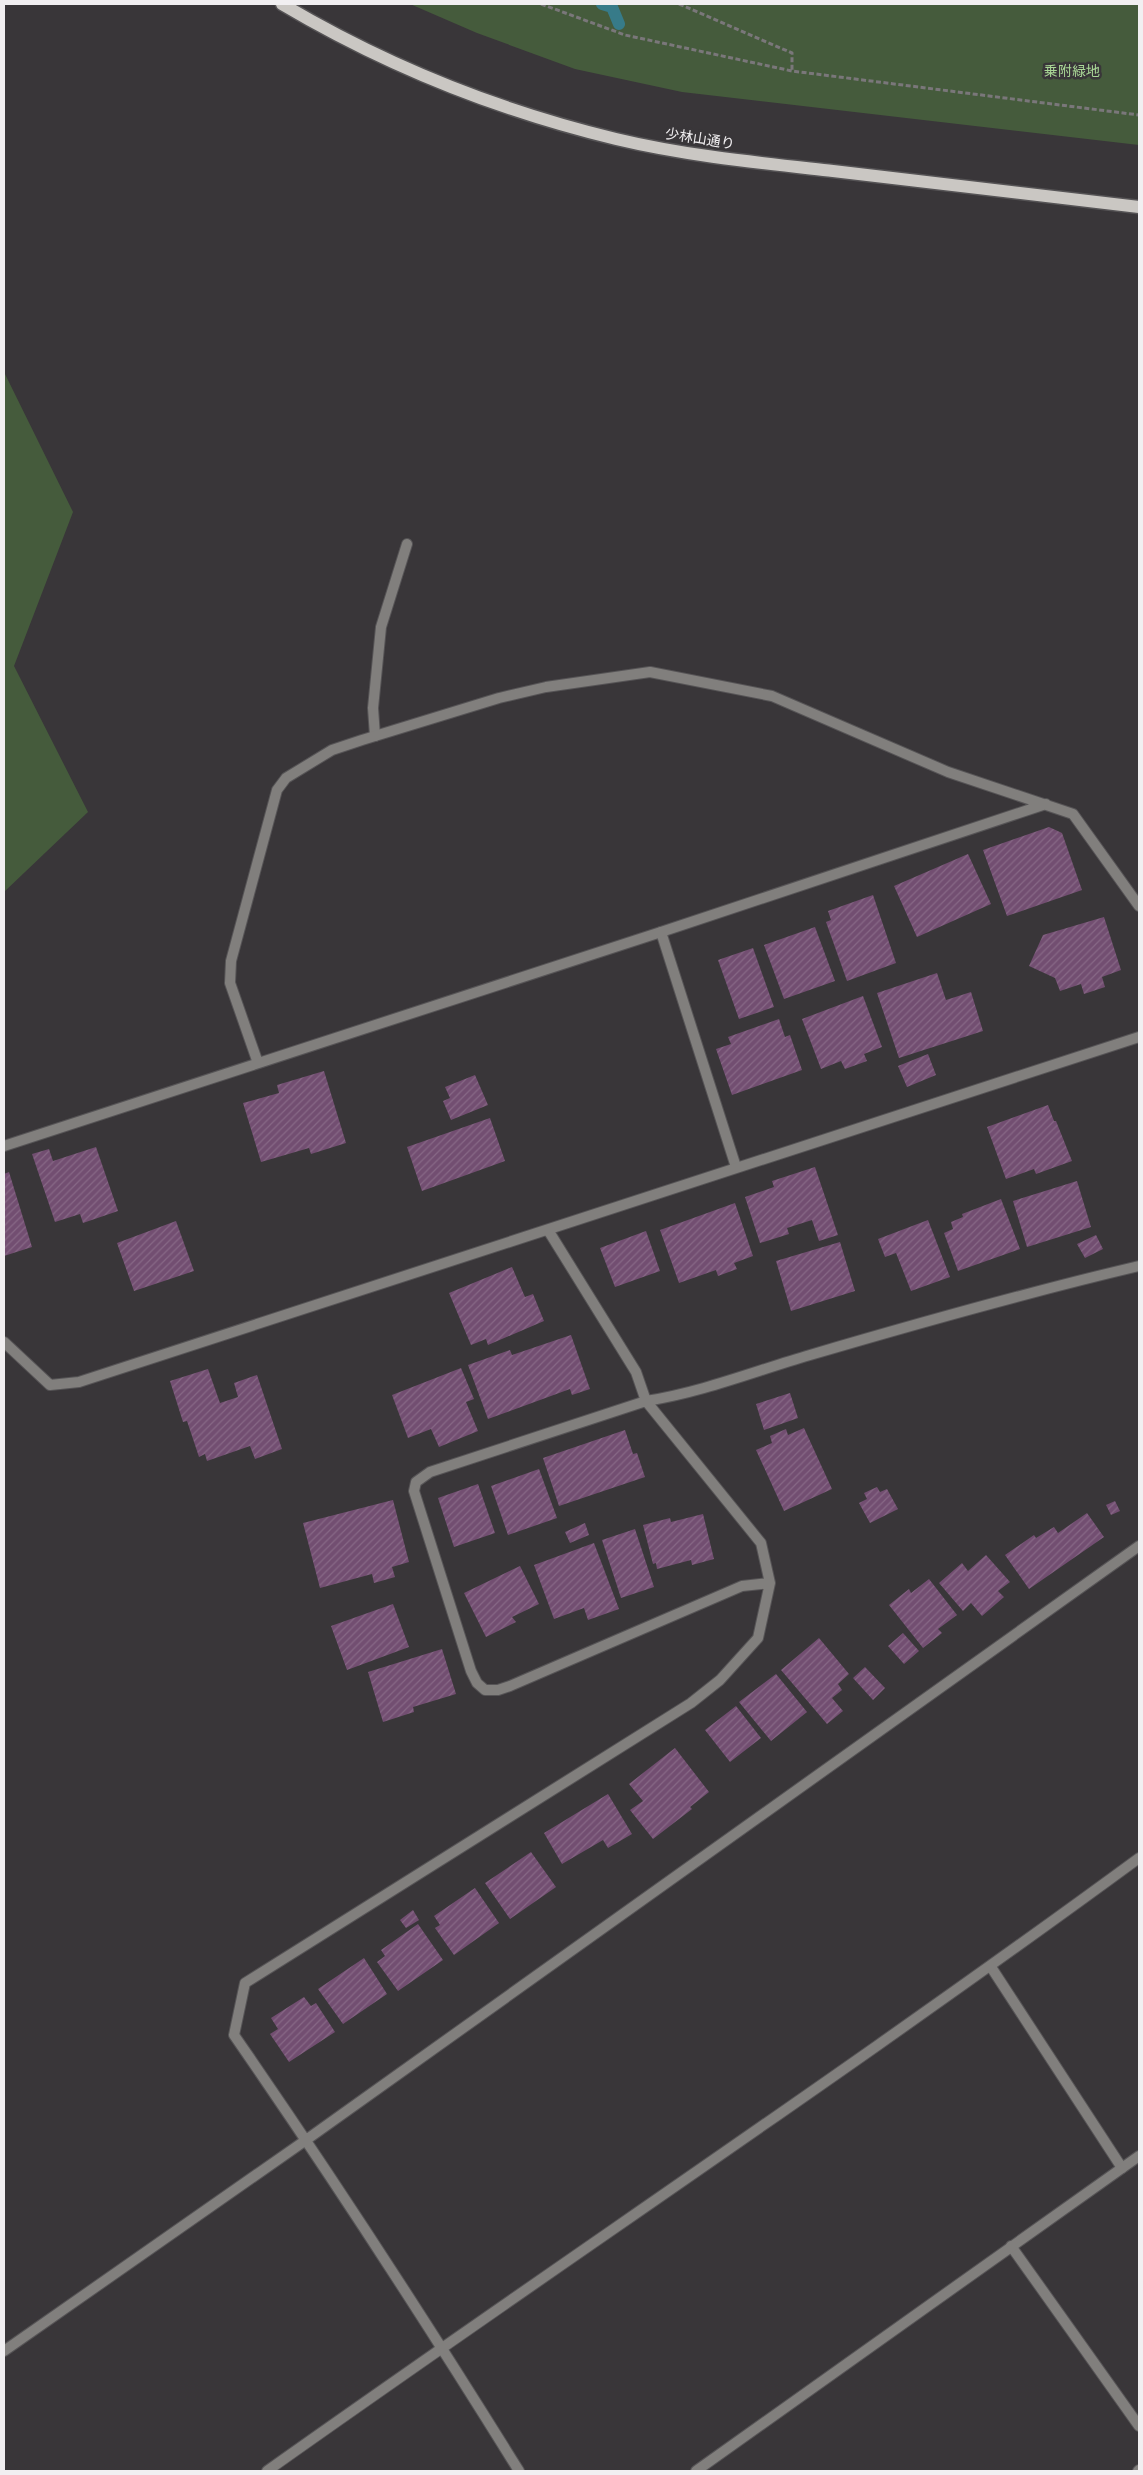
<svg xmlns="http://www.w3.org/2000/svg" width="1143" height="2475" font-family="'Noto Sans','Noto Sans JP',sans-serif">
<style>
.green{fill:#455b3c}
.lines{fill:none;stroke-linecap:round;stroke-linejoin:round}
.stream{stroke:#377b89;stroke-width:12}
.building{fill:url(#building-hatch)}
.service-casing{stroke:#565456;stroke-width:12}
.minor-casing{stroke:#565456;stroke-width:12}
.primary-casing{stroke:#565456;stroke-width:15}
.path{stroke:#7a777a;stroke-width:3;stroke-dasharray:5 2.5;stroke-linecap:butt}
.service{stroke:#817f7d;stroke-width:10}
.minor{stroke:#817f7d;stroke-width:10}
.primary{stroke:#cac7c3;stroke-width:12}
.labels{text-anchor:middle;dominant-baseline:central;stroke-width:5;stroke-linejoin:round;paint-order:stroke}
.park-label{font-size:14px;fill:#aad897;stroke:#393639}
.street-label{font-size:14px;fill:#f1eff1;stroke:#393639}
</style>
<defs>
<pattern id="building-hatch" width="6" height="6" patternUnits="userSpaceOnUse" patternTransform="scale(1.25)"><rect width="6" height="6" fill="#724e71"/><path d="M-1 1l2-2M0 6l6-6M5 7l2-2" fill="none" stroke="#876886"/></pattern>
</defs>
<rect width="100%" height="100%" fill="#393639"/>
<path class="green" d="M410,4H1139V145L682,92L575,69L477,33Z
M4,372L73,512L14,666L88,812L4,892Z"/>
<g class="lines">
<path class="stream" d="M602,4L612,7L619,24"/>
</g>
<path class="building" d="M1049,827L1062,833L1082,890L1007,916L983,850Z
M968,854L991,904L917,937L894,886Z
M873,895L896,963L847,981L826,922L831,920L828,911Z
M1104,917L1121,970L1102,977L1105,987L1084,994L1081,984L1060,991L1055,978L1029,966L1043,935Z
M815,927L835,981L784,999L764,945Z
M753,948L774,1007L739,1019L718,960Z
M937,973L946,1000L971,992L983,1031L899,1058L877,993Z
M863,996L882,1047L864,1054L867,1061L845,1069L841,1061L821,1069L802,1019Z
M779,1019L785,1037L790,1035L802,1070L732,1095L716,1049L731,1044L728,1037Z
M928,1054L936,1075L907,1087L898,1066Z
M324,1071L346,1143L311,1154L309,1148L261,1162L243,1103L279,1093L277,1085Z
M475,1075L488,1105L451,1120L443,1101L450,1098L445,1087Z
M1048,1105L1054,1121H1056L1072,1161L1036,1174L1034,1169L1006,1179L987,1127Z
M490,1118L505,1161L422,1191L407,1147Z
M96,1147L118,1211L83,1223L80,1214L55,1222L32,1154L49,1149L53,1161Z
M815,1167L838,1235L819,1241L812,1220L787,1228L789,1234L760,1243L745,1197L774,1187L772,1181Z
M9,1172L32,1247L4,1256V1174Z
M1077,1181L1091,1227L1027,1247L1013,1201Z
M1001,1199L1020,1249L958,1271L944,1233L953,1229L951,1222L963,1217L962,1214Z
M735,1203L753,1256L734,1263L737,1269L718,1276L716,1270L679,1283L660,1230Z
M928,1220L950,1277L911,1291L896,1253L885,1257L878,1239Z
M176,1221L194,1271L134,1291L117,1243Z
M646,1231L660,1271L615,1287L600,1248Z
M1096,1235L1103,1249L1085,1258L1077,1244Z
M840,1242L855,1291L791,1311L776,1261Z
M512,1267L525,1297L533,1294L544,1321L488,1345L486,1339L471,1345L449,1293Z
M571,1335L590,1389L572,1395L570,1389L488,1419L468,1365L510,1350L512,1355Z
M461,1368L474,1399L466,1402L478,1431L439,1447L431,1429L408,1438L392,1395Z
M208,1369L220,1403L238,1397L234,1383L257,1375L282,1449L255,1459L250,1446L207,1461L205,1454L199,1457L187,1421L183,1422L170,1381Z
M790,1393L798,1418L764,1430L756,1404Z
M804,1428L832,1489L784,1511L756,1450L772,1443L770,1436L786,1429L788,1435Z
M625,1430L633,1454L637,1453L645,1477L559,1506L543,1458Z
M539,1469L557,1518L508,1535L491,1486Z
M478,1484L495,1533L454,1547L438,1498Z
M877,1487L880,1492L887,1489L898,1509L870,1523L859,1503L867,1499L864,1493Z
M393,1500L409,1562L392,1567L395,1577L374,1583L372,1574L320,1588L303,1523Z
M1115,1501L1120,1511L1111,1515L1106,1505Z
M1087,1513L1104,1537L1029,1589L1005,1555L1034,1535L1036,1538L1054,1527L1058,1533Z
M703,1514L714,1559L692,1565L691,1560L657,1569L656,1563L653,1564L643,1525L670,1518L671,1522Z
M585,1523L589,1535L570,1543L565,1532Z
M635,1529L654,1587L621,1598L602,1540Z
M594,1543L619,1609L588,1620L584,1608L554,1619L534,1565Z
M986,1555L1010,1582L998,1591L1004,1597L982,1616L971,1603L963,1611L939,1583L962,1563L968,1571Z
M520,1566L539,1604L512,1617L516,1622L486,1637L464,1593Z
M929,1579L957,1615L938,1629L942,1633L923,1648L889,1605L909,1589L911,1593Z
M393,1604L409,1647L347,1670L331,1626Z
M903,1633L919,1651L904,1664L888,1646Z
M819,1638L849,1674L838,1684L842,1690L832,1698L843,1711L827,1724L781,1670Z
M442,1649L456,1694L413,1707L414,1712L383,1722L368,1672Z
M865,1667L885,1688L873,1700L853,1678Z
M776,1674L807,1712L771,1741L739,1702Z
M736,1706L761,1738L730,1762L705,1730Z
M675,1748L709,1792L690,1807L692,1809L653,1839L630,1810L643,1801L629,1784Z
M608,1794L632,1834L608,1848L603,1840L562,1864L544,1833Z
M531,1852L556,1887L510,1919L485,1883Z
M475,1888L499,1923L454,1955L435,1928L440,1925L434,1916Z
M413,1910L419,1920L406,1928L400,1920Z
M418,1924L443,1960L398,1991L377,1962L385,1956L381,1950Z
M364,1958L387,1994L343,2024L318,1989Z
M304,1997L311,2006L316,2003L335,2032L289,2062L270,2034L278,2029L271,2018Z"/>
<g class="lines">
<g class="service-casing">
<path id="service" d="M375,736L373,708L381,627L407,544
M661,932L736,1167
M991,1967L1122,2168
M1011,2246L1139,2426"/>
</g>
<g class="minor-casing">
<path id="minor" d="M258,1063L230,983L231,961L277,790L286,778L332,750L362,740L499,698L546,687L650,672L772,696L948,772L1073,814L1139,906
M4,1146L661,932L1046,804
M4,1342L50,1385L79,1382L1139,1037
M770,1583L742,1586L510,1686L498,1690H485L477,1683L471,1671L414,1491L416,1482L430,1472L646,1401C703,1392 755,1371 810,1355C919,1323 1029,1292 1139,1266
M4,2351L306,2140L1139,1546
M267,2471C557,2265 853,2068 1139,1858
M519,2471C427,2323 333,2178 234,2035L245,1983L691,1703L720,1680L758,1638L770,1583L761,1543L646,1401L636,1372L548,1230
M696,2471L1139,2156
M1138,2471L1139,2470"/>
</g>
<g class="primary-casing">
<path id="primary" d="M282,4C385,65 500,111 616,139C687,156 761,163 833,171C935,183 1037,195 1139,207"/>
</g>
<path class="path" d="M541,4L625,35L792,71L1139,115
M679,4L792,53V71"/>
<use href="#service" class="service"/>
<use href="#minor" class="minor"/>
<use href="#primary" class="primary"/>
</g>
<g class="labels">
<g class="park-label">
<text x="1072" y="70">乗附緑地</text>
</g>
<g class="street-label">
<text transform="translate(700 138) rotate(9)">少林山通り</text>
</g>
</g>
<rect width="1143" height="2475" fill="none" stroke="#f1eff1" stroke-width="10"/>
</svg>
